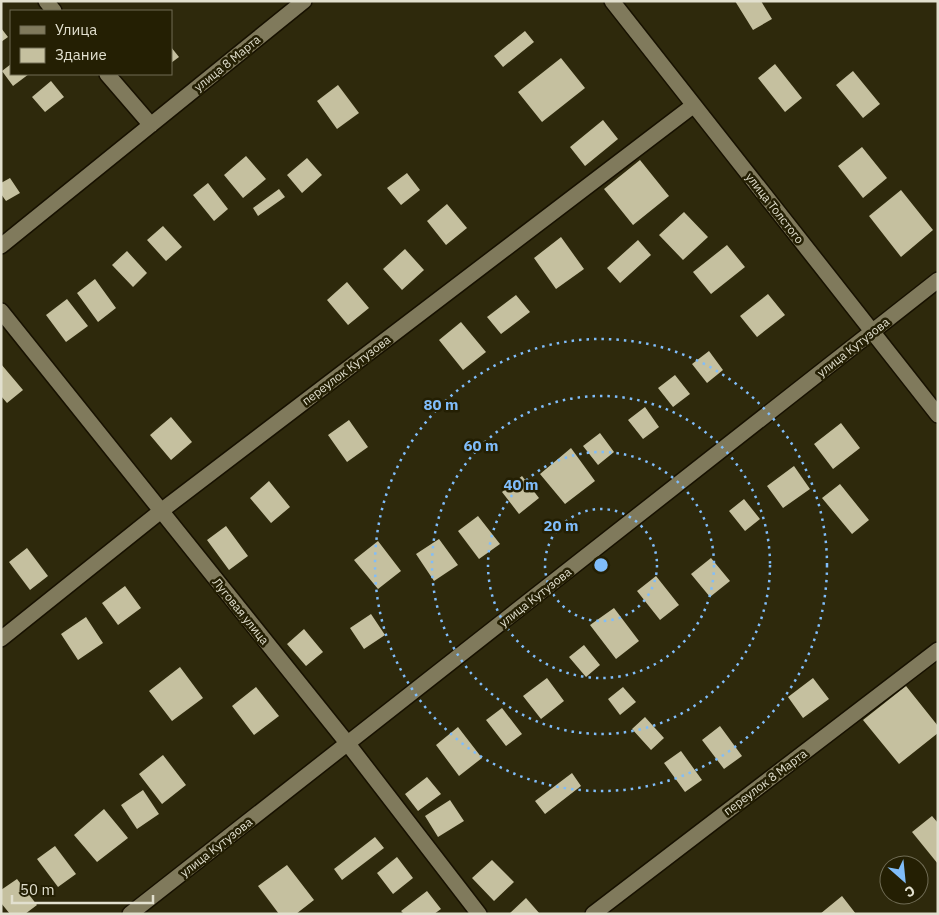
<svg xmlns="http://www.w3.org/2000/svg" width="939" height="915" font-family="'IBM Plex Sans',sans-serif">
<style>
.building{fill:#c5c09f}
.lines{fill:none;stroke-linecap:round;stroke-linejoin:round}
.street-casing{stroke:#171100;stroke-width:18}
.street{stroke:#807a5c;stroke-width:15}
.ring{fill:none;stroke:#80bdfa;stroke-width:2.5;stroke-dasharray:2.5 5}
.labels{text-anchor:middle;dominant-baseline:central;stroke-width:5;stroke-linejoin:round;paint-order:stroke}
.street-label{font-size:12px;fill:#e2e0cf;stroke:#241f03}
.centre{fill:#80bdfa;stroke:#241f03;stroke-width:2.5}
.ring-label{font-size:15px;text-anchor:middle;font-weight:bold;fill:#80bdfa;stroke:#241f03;stroke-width:5;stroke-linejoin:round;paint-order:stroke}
</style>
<rect width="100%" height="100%" fill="#2e290c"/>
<path class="building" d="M735,1H761L772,19L753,30Z
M1,28L8,37L1,42Z
M525,31L534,42L503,67L494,56Z
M171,47L179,57L171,63Z
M561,58L585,88L542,122L518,92Z
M11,64V74H29L13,86L2,71Z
M775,64L802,98L785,112L758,78Z
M853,71L880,104L863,118L836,85Z
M51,81L64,97L45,112L32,97Z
M338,85L359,113L337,129L317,101Z
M603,120L618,139L585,166L570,147Z
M862,147L887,178L863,198L838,166Z
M246,156L266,179L243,198L224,175Z
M307,158L322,175L302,193L287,175Z
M640,160L669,196L633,225L604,189Z
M407,173L420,190L401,205L387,188Z
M10,178L20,193L6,201L1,194V183Z
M208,183L228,209L214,221L193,195Z
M279,189L285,197L258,216L253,208Z
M901,190L933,230L901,257L869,216Z
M447,204L467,228L446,245L427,221Z
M684,212L708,237L683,260L659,235Z
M163,226L182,247L166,261L147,240Z
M561,237L584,269L556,289L534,258Z
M638,240L651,255L620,283L607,268Z
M727,245L745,267L711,294L693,272Z
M405,249L424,270L402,290L383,269Z
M127,251L147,273L133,287L112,265Z
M95,279L116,308L98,322L77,293Z
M347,282L369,308L348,325L327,300Z
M768,294L785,315L757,337L740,316Z
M516,295L530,312L501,334L487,317Z
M67,299L88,326L66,342L46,315Z
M461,322L486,352L463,370L439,340Z
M709,351L723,370L707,383L692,364Z
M1,364L23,390L7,403L1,396Z
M675,375L690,394L673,407L658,388Z
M645,407L659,427L643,439L628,420Z
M171,417L192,442L171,460L150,435Z
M349,420L368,447L347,462L328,435Z
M841,423L860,448L833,469L814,444Z
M600,433L614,452L598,465L583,446Z
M571,448L595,481L565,504L540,474Z
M794,466L810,489L783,508L767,486Z
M522,476L539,498L519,514L502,492Z
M269,481L290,507L271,523L250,498Z
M840,484L869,520L852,534L822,498Z
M744,499L760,519L745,531L729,511Z
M478,516L500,544L479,559L458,531Z
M226,526L248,556L229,570L207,540Z
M439,539L458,565L434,581L416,554Z
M378,541L401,571L378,589L354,560Z
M27,548L48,576L30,590L9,562Z
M711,558L730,581L710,597L691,574Z
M656,576L679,605L660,620L637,591Z
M125,586L141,608L118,625L102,603Z
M614,608L639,641L616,659L590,625Z
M371,614L385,635L364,649L350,628Z
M86,617L103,643L78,660L61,634Z
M304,629L323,652L306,666L287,644Z
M584,645L600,665L586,677L569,657Z
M180,667L203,698L172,721L149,691Z
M547,678L564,701L541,719L523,696Z
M813,678L829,699L803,718L788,697Z
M906,686L938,726V733L899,764L863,720Z
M256,687L279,716L254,735L232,706Z
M623,687L636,702L620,715L608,699Z
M502,708L522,734L506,746L486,720Z
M645,717L664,738L651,750L632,729Z
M720,726L742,756L724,769L702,740Z
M458,727L482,758L459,776L436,745Z
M681,751L702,780L685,792L664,763Z
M163,755L186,785L162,804L139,774Z
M572,773L581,786L545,814L535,801Z
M427,777L441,794L418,811L405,794Z
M143,790L159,814L137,829L121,805Z
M450,800L464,821L438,837L425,816Z
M104,809L128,838L97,862L74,835Z
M932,816L938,823V864L912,832Z
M375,837L384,848L342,880L334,869Z
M55,846L76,874L58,887L37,859Z
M397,857L413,878L393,894L377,873Z
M492,860L514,882L494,901L472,878Z
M287,865L314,900L296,914H279L258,886Z
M17,879L37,905L25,914H10L1,903V890Z
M427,891L441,909L434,914H404L401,911Z
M842,896L856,914H820Z
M526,898L540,914H509Z"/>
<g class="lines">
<g class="street-casing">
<path id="street" d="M46,1L54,11
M612,1L938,415
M107,74L151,125
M1,246L304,1
M1,311L348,744L479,914
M1,639L161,511L694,105
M130,914L938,280
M593,914L938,650"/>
</g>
<use href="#street" class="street"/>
</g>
<g class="ring">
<circle cx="601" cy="565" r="56"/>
<circle cx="601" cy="565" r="113"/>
<circle cx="601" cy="565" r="169"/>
<circle cx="601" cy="565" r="226"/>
</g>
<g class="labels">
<g class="street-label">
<text transform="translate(227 63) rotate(-39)">улица 8 Марта</text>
<text transform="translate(775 208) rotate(52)">улица Толстого</text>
<text transform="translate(853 347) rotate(-38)">улица Кутузова</text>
<text transform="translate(346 370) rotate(-37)">переулок Кутузова</text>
<text transform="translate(535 597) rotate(-38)">улица Кутузова</text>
<text transform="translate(241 611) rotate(51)">Луговая улица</text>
<text transform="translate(765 782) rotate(-37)">переулок 8 Марта</text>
<text transform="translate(216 847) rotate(-38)">улица Кутузова</text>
</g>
</g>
<circle cx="601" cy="565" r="8" class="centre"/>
<g class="ring-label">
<text x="441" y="410">80 m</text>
<text x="481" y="451">60 m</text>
<text x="521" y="490">40 m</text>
<text x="561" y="531">20 m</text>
</g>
<rect width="939" height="915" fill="none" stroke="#e2e0cf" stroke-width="5"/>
<rect x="10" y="10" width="162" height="65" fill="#241f03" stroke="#706c55"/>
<rect x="20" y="26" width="25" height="8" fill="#807a5c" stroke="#706c55"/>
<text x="55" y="35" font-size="15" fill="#e2e0cf">Улица</text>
<rect x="20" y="48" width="25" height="15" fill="#c5c09f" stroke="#706c55"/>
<text x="55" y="60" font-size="15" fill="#e2e0cf">Здание</text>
<g transform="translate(904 880) rotate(153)"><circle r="24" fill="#241f03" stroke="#706c55"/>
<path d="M0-4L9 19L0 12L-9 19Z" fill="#80bdfa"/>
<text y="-8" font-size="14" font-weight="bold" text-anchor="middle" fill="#e2e0cf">С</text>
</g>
<path d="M12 895v8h141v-8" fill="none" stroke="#e2e0cf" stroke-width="2.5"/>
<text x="20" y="895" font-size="15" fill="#e2e0cf" stroke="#241f03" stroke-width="4" paint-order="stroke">50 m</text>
</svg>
